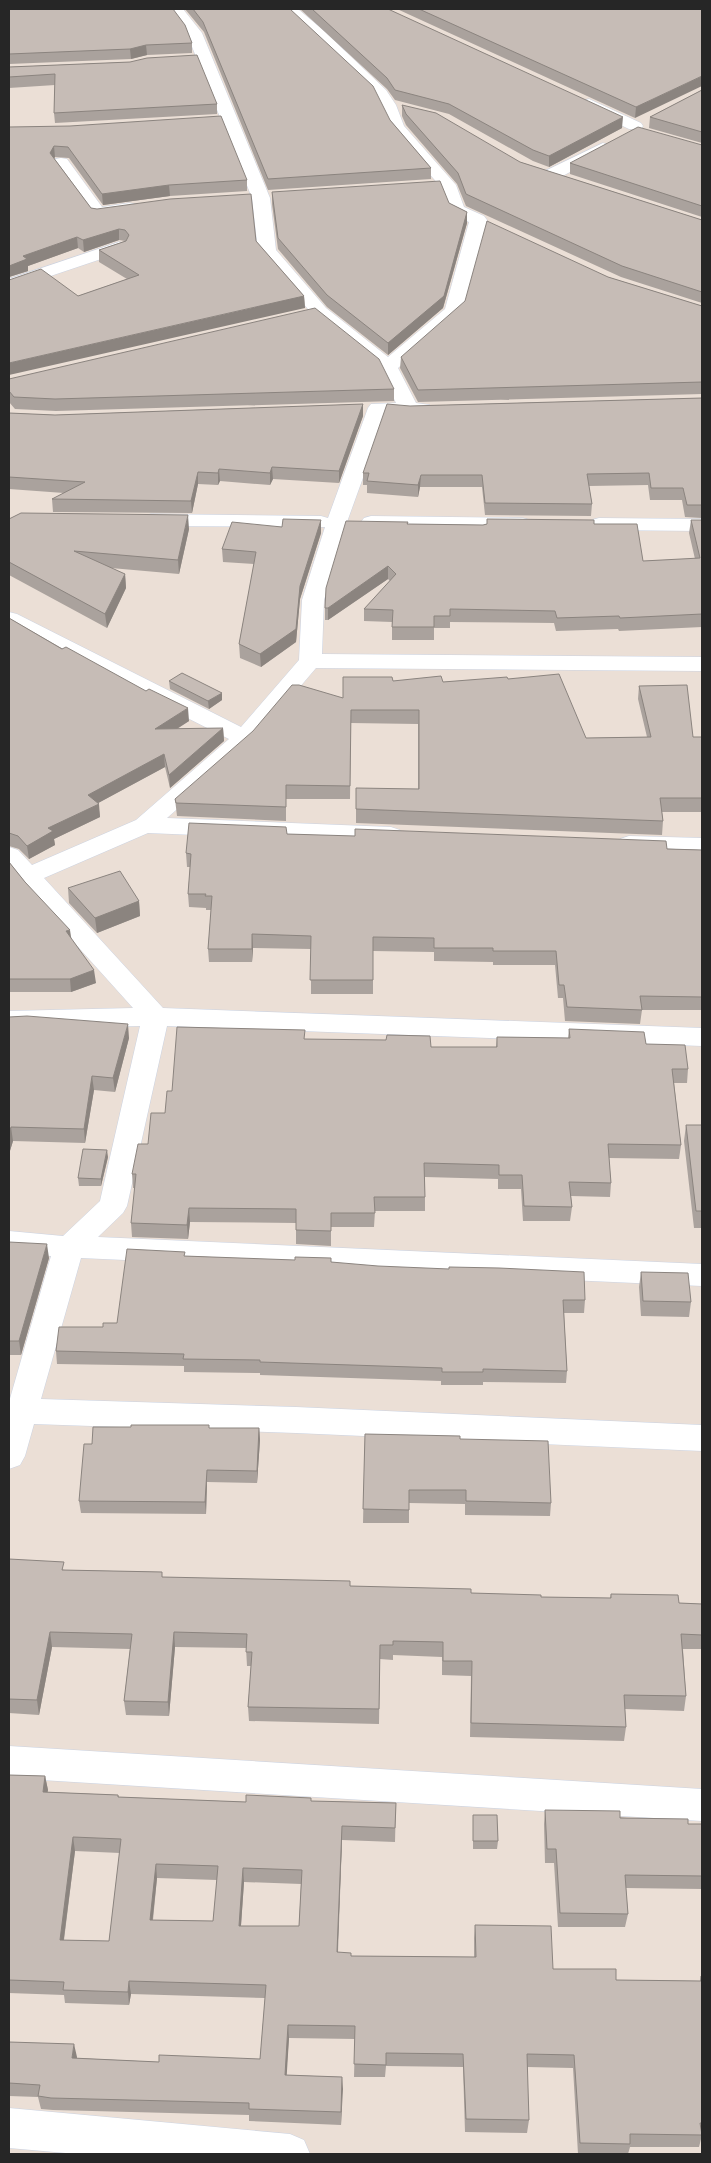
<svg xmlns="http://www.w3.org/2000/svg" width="711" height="2163" font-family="'Exo 2',sans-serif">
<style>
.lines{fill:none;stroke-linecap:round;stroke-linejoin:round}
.street-casing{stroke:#cbd3e2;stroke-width:1}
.street{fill:#fff;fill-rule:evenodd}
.wall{fill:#aaa29d;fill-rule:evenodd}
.shaded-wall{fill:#8b847f}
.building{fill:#c6bcb6;stroke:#8b847f;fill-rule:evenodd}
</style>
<rect width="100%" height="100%" fill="#ebdfd6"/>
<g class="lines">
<g class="street-casing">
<path id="street" d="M168,9H183L202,33L270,198L276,250L326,308L388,357L445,309L469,222L450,214L440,186L391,130L374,96L282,9H298L323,30L386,90L396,105L404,126L456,185L464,207L484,216L487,220L482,245L463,311L398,368L416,403L430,405L433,409L430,413L410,416L386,414L347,522L324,600L322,654L702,657V671L316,668L252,743L167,818L391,827L400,830L403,835L400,840L391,843L148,833L44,878L163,1008L702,1028V1046L167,1026L127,1206L123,1213L98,1237L702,1264V1286L81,1258L41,1399L296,1407L702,1425V1451L296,1433L34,1424L25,1456L20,1465L9,1469V1402L51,1256L9,1253V1231L63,1236L100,1201L140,1026L9,1029V1011L133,1008L9,870V847L18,850L32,865L136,820L229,739L9,628V612L17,614L241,727L299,660L302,600L325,527L151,526L144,524L141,520L144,516L151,514L321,516L328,518L368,408L371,404L396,403L380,370L314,316L258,251L252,198L187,34Z
M589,99L641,123L643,126L641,129H629L583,107L581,104L583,101Z
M603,143L609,145L611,148L609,151L557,179H545L543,175L545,171Z
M61,158L67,159L102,207L129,203L135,204L138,208L135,212C122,215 105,220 92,217L53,163L55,159Z
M119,242L125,243L128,247L125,251L9,290V279Z
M371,516L523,518L530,520L533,524L530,528L523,530L371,528L364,526L361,522L364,518Z
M599,518L702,519V531L599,530L592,528L589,524L592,520Z
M629,836L702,838V854L629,852L620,849L617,844L620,839Z
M9,1746L702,1789V1821L9,1778Z
M9,2108L290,2134L304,2140L310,2154H77L9,2148Z"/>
</g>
<use href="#street" class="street"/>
</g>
<path class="wall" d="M9,9L192,43V53L147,55L131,59L9,64Z
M185,9H290L390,120L431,168V179L268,190L204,32Z
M300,9H388L622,128L549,167L533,161L449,114L395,100L387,89Z
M397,9H702L635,118Z
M130,62L217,104V114L55,123L54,113L55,85L9,88V67Z
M702,90V143L649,128L650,117Z
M402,105L520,162L702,220V303L621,277L466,206L457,184L406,125L402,116Z
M9,127L247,180V191L170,196L103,205L69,158L55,157L54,158L91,208L256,241L304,296L305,308L78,296L127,279L99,262V250L125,241L119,240L84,252L78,248L28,266V271L9,277Z
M702,145V217L570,174V163Z
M272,192L449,203L467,212V223L443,308L388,355L327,307L278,249L272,204Z
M608,277L702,306V394L418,402L400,368L401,357Z
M9,379L394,389V401L56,411L15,409L9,402Z
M702,398V518L685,517L682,500H650L648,485L589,486L592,504L591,516L485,515L482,487H420L418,497L367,493V485H363V473L410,406Z
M363,404V416L339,483L273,479L270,485L220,481L218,485L198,484L192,513L53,512L52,499L64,493L9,489V413L55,415Z
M9,519L189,529L179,574L111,568L125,574L126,588L107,628L9,575Z
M487,519L594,524L643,561L695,559L689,533L691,520H702V627L619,631L618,629L556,631L554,623L450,622V628H434V640H392V622L364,621V609L390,581L388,579L328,620H325V608L408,522V524L483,525L487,524Z
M321,520V533L300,599L296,642L261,667L240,658L239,644L254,564L223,562L222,549L282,527Z
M9,618L189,721L177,729L223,728L224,741L170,788L165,767L98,803L100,817L54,839L55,845L29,859L19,849L9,846Z
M508,679L586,738L647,737L638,699L639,686L693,737H702V812H662L663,821L662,835L356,823V809L418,789V724L351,723L350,799H286V821L177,816L175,799L343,698L393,681L443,682Z
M169,681L222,700L209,709L170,689Z
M287,834L702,850V1010H642L640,1024L565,1021L563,998H558L555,965H493V962L434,961V952L373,951V994H311V949L253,948L252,962H209L208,949L211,910H206V908L189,907L188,894L190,867H187L186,853Z
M9,862L71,939L96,983L71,992H9Z
M68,888L139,901L140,916L97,933L69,903Z
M9,1017L129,1038L115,1092L94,1090L85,1143L13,1141L9,1154Z
M569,1029L646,1044L688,1069L687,1083H674L681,1145L679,1159L609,1158L611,1183L610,1197L571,1196L572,1207L570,1221H523L521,1189H498V1179L425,1177V1211H375L374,1227H331V1246L296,1244V1223L190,1222L188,1239L132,1237L131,1223L135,1188H133L132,1174L165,1113L172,1091L305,1039L431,1047H496L497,1037L568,1038Z
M686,1125H702V1228H694L684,1141Z
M108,1157L101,1186H79L78,1178Z
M9,1242L49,1258L21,1355H9Z
M185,1256L331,1262L585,1300L584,1313H564L567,1371L566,1383L483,1382V1385H441V1381L260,1375V1373L184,1372V1366L57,1364L56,1351L103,1327L117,1323Z
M641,1272L691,1302L689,1317L641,1316L639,1287Z
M209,1428H259L260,1440L257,1483L207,1482L206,1514L81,1513L79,1501L92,1444Z
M365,1434L460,1439L551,1503L550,1516L465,1515V1504L409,1503V1523H363Z
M9,1559L65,1570L162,1572V1577L350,1586L541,1597L610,1598L611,1594L679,1603L702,1604V1649H683L686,1696L684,1711L625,1709L626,1727L624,1741L470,1737L471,1676L442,1675V1657L393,1655V1660L380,1659L379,1724L249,1721L248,1707L251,1666H247L246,1648L175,1647L169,1716L126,1715L124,1701L130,1649L52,1647L39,1715L9,1713Z
M9,1775L45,1776L48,1790L47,1792L118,1795L119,1797L246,1802L311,1801L396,1803L395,1842L342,1840L338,1952L351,1956L474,1957V1938L475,1925L553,1969L616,1980L700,1981L701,1976L702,1977V2135L699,2147H630L628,2154H578L573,2068L527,2067L529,2120L527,2133L465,2132L463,2067L386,2066L385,2077H354L355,2039L289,2038L286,2075L342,2077L341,2125L249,2121V2115L53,2110L41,2109L38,2097L9,2096V2042L77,2057L76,2058L159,2062L260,2059L265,1998L131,1994L129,2005L65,2003L64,1995L9,1993ZM75,1851L120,1853L109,1941L64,1940ZM157,1878L217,1880L213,1921L153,1920ZM244,1882L301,1884L299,1926H241Z
M545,1810L688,1824H702V1889L626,1888L628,1914L625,1927H558L554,1863H545L544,1824Z
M473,1815L498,1841L497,1849H473Z"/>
<path class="shaded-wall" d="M146,45L147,55L131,59L130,49Z
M702,76V86L635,118L636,107Z
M623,117L622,128L549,167V156Z
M54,146L55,157L51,164L50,153Z
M169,185L170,196L103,205L102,194Z
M467,212V223L443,308L388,355V343Z
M119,229V240L84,252L83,240Z
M77,237L78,248L28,266V271L9,277V266L23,256Z
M304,296L305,308L9,375V363Z
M363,404V416L339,483V471Z
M272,467L273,479L270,485V473Z
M219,469L220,481L218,485V473Z
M198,472V484L192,513L191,501Z
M421,475L420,487L418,497V485Z
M188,515L189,529L179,574L178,560Z
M321,520V533L300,599L296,642L261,667L260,654L300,586Z
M388,566V579L328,620V608Z
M125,574L126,588L107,628L105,614Z
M222,693V700L209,709L208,701Z
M188,708L189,721L156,742L155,729Z
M223,728L224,741L170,788L169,775Z
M164,754L165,767L89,808L88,795Z
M99,804L100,817L54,839L55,845L29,859L27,846L48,828Z
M139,901L140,916L97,933L95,918Z
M70,930L72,943L66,931Z
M252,934L253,948L252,962Z
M94,970L96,983L71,992L70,979Z
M128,1024L129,1038L115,1092L113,1078Z
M92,1076L94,1090L85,1143L84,1129Z
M11,1127L13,1141L9,1154V1134Z
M107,1150L108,1157L101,1186V1179Z
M189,1208L190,1222L188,1239L187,1225Z
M47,1244L49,1258L21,1355L19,1341Z
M259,1428L260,1440L257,1483V1471Z
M207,1470V1482L206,1514L205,1502Z
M50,1632L52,1647L39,1715L37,1700Z
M174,1632L175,1647L169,1716L168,1702Z
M45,1776L48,1790L45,1806L43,1792Z
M342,1826V1840L337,1965V1952Z
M73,1837L75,1851L62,1953L60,1940Z
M156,1864L157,1878L151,1934L150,1920Z
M243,1868L244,1882L240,1939L239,1926Z
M129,1981L131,1994L129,2005L128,1992Z
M288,2025L289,2038L286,2087L285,2075Z
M74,2044L77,2057L75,2071L72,2058Z
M342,2077L343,2089L341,2125V2112Z"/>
<path class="building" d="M9,9H173L185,25L192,43L146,45L130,49L9,54Z
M193,9H290L373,86L390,120L431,168L268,179L203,22Z
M312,9H388L623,117L549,156L533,150L449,104L395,90L387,78Z
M419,9H702V76L636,107Z
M197,55L217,104L54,113L55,74L9,77V67L130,62L147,58Z
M702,90V132L650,117Z
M402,105L436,113L520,162L702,220V292L622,266L466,194L458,173L406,114Z
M221,116L247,180L169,185L102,194L68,147L54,146L50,153L91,208L97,209L170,199L251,194L256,241L304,296L9,363V280L41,269L78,296L139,275L99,250L126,241L129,235L125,230L119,229L83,240L77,237L23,256L27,259L9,266V127L70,126Z
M638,127L702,145V206L570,163Z
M440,181L449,203L467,212L444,296L388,343L327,295L278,238L272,192Z
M487,221L608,277L702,306V382L418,390L401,357L465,301Z
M315,308L379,359L394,389L55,399L14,397L9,391V379Z
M702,398V505H687L683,488H651L649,473L587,474L592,504L485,503L482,475H421L418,485L367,481L369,473H363L387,404L410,406Z
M363,404L339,471L272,467L270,473L219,469L218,473L198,472L191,501L52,499L85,482L9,477V413L55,415Z
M21,513L188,515L178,560L74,551L125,574L105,614L9,562V519Z
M283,519L321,520L300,586L296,629L260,654L239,644L256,552L222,549L232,522L282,527Z
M487,519L594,520V524H637L643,561L700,558L691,520H702V614L620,618L619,616L557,618L555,611L450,609V616H434V627H392L393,610L364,609L396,574L388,566L328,608H325L326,588L346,521L408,522L407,524L483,525L487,524Z
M9,618L62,649L66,647L146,691L149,689L188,708L155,729L223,728L169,775L164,754L88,795L99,804L48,828L53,831L27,846L18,836L9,833Z
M182,673L222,693L208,701L169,681Z
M559,674L586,738L651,737L639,686L687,685L693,737H702V798H660L663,821L356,809V788L419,789V710H351L350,786L286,785V807L176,803L175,799L253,731L292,685H299L343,698V677H392L393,681L441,676L443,682L507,677L508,679Z
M189,823L286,827L287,834L355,836V829L666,841L667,849L702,850V997L640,996L642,1010L567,1007L564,985H559L556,951H493V948H434V938L373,937V980H310L311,936L252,934V949H208L212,896H205L206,894H188L191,854L186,853Z
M9,862L25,882L70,930L66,931L94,970L70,979H9Z
M120,871L139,901L95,918L68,888Z
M27,1016L128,1024L113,1078L92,1076L84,1129L11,1127L9,1134V1017Z
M177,1027L305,1030L304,1039L386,1040L387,1035L430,1036L431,1047H497V1037L570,1038L569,1029L644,1032L646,1044L685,1045L688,1069H672L681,1145L608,1144L611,1183L569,1182L572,1207L524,1206L522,1175H499V1165L424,1163L425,1197H374L375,1213H331V1231L296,1230V1209L189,1208L187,1225L131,1223L136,1174H132L138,1144H148L151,1113H165L167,1091H172Z
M686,1125H702V1211H696Z
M83,1149L107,1150L101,1179L78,1178Z
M9,1242L47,1244L19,1341H9Z
M127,1249L185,1252L184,1256L295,1260V1257L331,1258V1262L378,1266L449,1269V1267L499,1268L584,1272L585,1300H563L567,1371L483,1369V1372H442V1368L260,1362V1360L183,1359L184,1354L56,1351L59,1327H103V1323H117Z
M641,1272L688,1273L691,1302L643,1301Z
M131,1425H209V1428H259L257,1471L207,1470L205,1502L79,1501L84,1444H92L93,1427H131Z
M365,1434L460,1436V1439L548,1441L551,1503L466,1501V1490H409V1510L363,1509Z
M9,1559L64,1562L62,1570L162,1572V1577L350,1581V1586L471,1589V1593L541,1595V1597L611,1598V1594L678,1595L679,1603L702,1604V1635L681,1634L686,1696L624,1695L626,1727L471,1723L472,1661H443V1642L393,1641V1645H380L379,1709L248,1707L252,1652H246L247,1634L174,1632L168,1702L124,1701L132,1634L50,1632L37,1700L9,1699Z
M9,1775L45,1776L43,1792L118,1795V1797L246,1802V1795L311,1798V1801L396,1803L395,1828L342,1826L337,1952L351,1953V1956L476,1957L475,1925L551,1926L553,1969H616V1980L701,1981V1976L702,1977V2123H700L702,2135L630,2134V2144L580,2143L574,2055L527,2054L529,2120L466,2119L463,2054L386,2053V2065L354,2064L355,2026L288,2025L285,2075L342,2077L341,2112L249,2109V2103L51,2098L38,2096L40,2085L9,2083V2042L74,2044L72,2058L159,2062V2055L260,2059L266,1985L129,1981L128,1992L63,1990L64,1982L9,1980ZM73,1837L121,1839L109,1941L60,1940ZM156,1864L218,1866L213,1921L150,1920ZM243,1868L302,1870L299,1926H239Z
M545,1810L620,1811V1818L688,1819V1824H702V1876L625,1875L628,1914L560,1913L556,1849H547Z
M473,1815H497L498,1841H473Z"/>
<rect width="711" height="2163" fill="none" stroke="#262626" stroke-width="20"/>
</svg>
